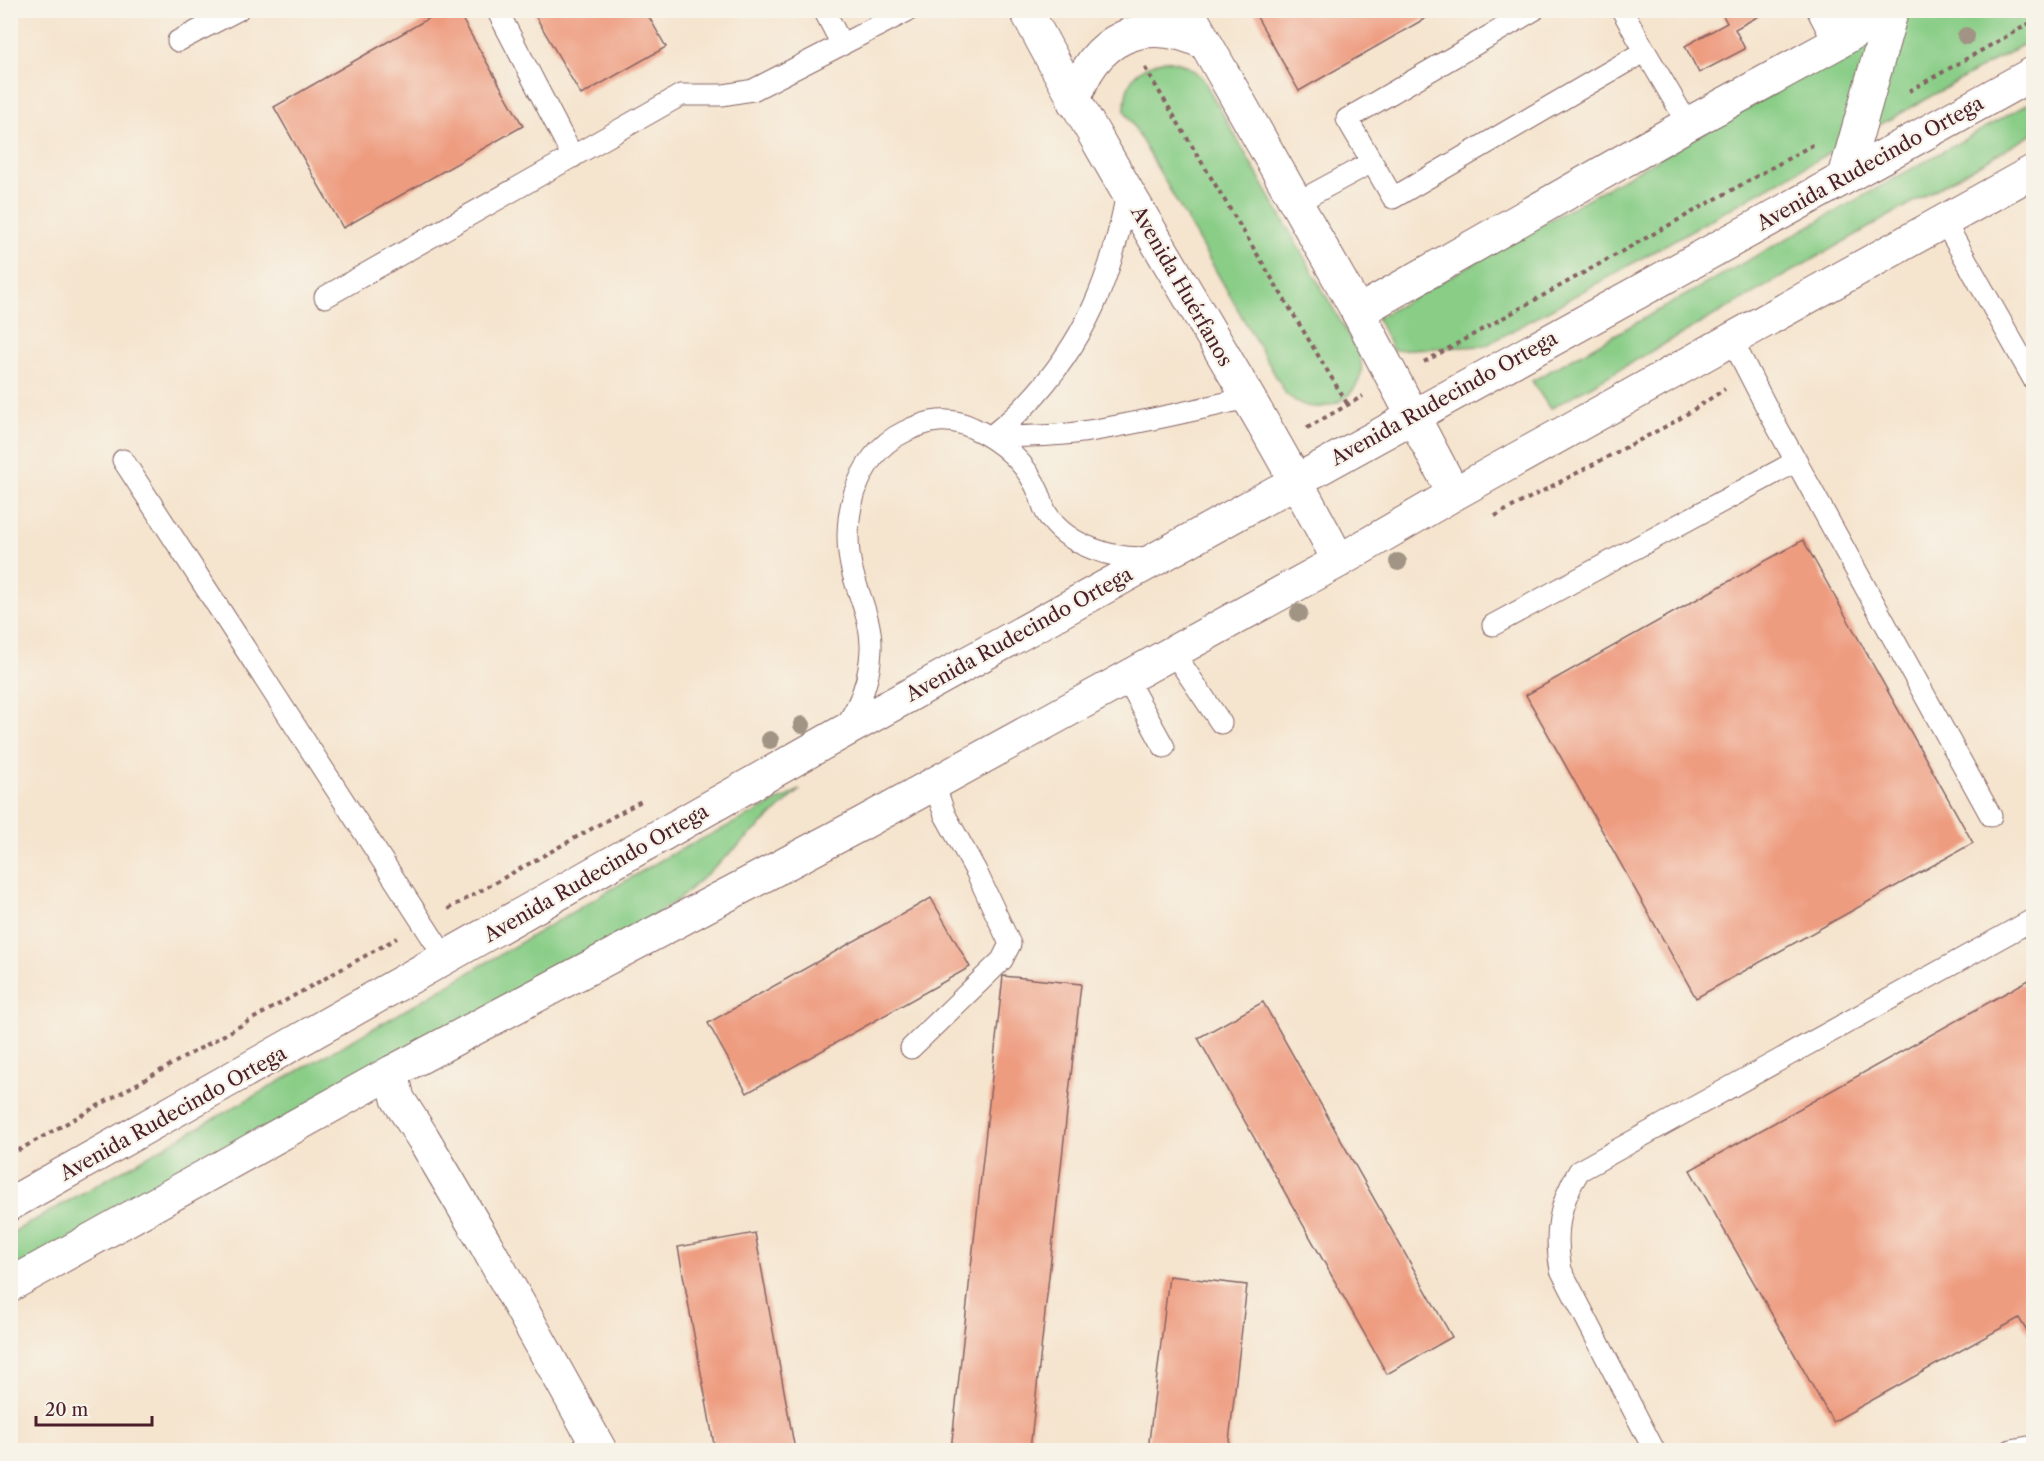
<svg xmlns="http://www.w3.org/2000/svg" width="2044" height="1461" font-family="'Libre Caslon Text',serif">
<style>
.green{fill:#89cd87;stroke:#6a7659;stroke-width:1.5}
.building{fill:#ee9c80}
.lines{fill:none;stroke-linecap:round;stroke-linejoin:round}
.service-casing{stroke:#866464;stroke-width:23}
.minor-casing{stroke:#866464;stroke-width:35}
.primary-casing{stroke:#866464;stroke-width:35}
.path{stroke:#866464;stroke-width:4;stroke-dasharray:4.5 4.5;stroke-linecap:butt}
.service{stroke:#fff;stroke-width:21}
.minor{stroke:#fff;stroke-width:33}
.primary{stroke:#fff;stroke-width:33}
.tree{fill:#a19484}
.labels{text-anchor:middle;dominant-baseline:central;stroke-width:4.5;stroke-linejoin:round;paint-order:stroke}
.street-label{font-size:20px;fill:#4a1f2b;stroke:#f7f3e8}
</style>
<rect width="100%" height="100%" fill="#f7f3e8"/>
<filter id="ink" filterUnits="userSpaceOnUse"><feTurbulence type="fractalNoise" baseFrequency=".0167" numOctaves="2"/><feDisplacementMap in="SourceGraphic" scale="12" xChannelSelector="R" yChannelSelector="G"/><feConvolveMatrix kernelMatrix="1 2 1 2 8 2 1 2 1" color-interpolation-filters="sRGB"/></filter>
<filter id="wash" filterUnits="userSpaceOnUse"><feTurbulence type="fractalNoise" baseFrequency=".008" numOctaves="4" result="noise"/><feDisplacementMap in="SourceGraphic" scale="24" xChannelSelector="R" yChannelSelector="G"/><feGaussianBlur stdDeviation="1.35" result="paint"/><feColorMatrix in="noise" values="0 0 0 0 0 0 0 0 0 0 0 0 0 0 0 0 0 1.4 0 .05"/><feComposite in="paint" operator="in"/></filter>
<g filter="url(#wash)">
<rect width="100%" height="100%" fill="#f5e4ce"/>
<path class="green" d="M1919,11H2033V39L1485,346L1393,350L1377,318Z
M1165,60C1182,62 1191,67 1203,79L1359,354C1371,386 1337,413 1307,406C1299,404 1292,399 1286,394L1125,111C1124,81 1136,67 1165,60Z
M2033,101V134L1550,409L1532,381Z
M800,790L679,899L637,926L11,1271L10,1234L397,1015L668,856Z"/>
<g id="blocks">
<path class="building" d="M443,10H457L523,126L343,228L274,107Z
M532,10H645L666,47L581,95Z
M1253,10H1440L1299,91Z
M1720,10H1770L1735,29L1745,49L1699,73L1685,46L1727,23Z
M1803,540L1973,843L1696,998L1526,695Z
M931,898L970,967L747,1093L708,1023Z
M1003,976L1081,984L1030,1450H951Z
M2034,977V1343L2019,1318L1833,1422L1690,1170Z
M1263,1002L1452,1337L1387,1374L1198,1038Z
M755,1233L795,1450H715L678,1247Z
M1169,1276L1247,1285L1228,1450H1148Z"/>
</g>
</g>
<g filter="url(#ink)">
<use href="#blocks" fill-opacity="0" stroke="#866464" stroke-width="1.5"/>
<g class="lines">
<g class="service-casing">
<path id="service" d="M497,10L573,157
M824,10L842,45
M1534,10L1347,119L1393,198L1645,51L1622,10
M178,41L238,10
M1645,51L1688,124
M1127,192C1112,277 1086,342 1025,406C1015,417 1002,427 990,437C1021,436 1052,437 1082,432C1138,424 1193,410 1248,398
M1296,203L1372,162
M1944,221L2034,380
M325,297L681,95H723L753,90L909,10
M1732,340L1770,414L1991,816
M123,460L446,959
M1493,625L1797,461
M1173,652L1221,723
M1126,678L1164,747
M844,728C861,704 870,679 871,649C872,622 860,599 853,574C839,524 854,456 904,432C928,420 948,416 973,428C1002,441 1027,464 1039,493C1042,500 1043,508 1047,514C1066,546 1117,561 1151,557
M911,1048L1002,960L1010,944L976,871L945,815L934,784
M1654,1450L1561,1270C1554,1234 1559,1203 1579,1171L2034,919
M2011,1450L2034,1446"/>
</g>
<g class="minor-casing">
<path id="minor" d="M1824,10L1840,41
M1358,312L1688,124L1840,41L1890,10
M392,1072L398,1099L423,1138L486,1245L600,1450"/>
</g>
<g class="primary-casing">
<path id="primary" d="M1026,10C1124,197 1241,374 1339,561
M1187,10L1358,312L1454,494
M1074,102C1093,37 1144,14 1205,43
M1845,176L1892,10
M10,1204C288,1048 564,890 841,733C1237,511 1635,292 2034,73
M10,1285L392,1072L863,823L1339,561L1454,494L2034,171"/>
</g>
<path class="path" d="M1145,68L1348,405
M1909,91L2034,21
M1424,362L1816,143
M1307,428L1363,396
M1495,516L1676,421L1725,389
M448,909L643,800
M10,1155L397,938"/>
<use href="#service" class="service"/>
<use href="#minor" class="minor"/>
<use href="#primary" class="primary"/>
</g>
<g class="tree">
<circle cx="1966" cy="36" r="9"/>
<circle cx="1398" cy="562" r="9"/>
<circle cx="1299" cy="613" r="9"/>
<circle cx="802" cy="725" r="9"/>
<circle cx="770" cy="740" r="9"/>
</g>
</g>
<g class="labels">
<g class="street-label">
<text transform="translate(1870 163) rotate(-29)">Avenida Rudecindo Ortega</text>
<text transform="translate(1182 286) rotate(60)">Avenida Huérfanos</text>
<text transform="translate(1444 398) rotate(-29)">Avenida Rudecindo Ortega</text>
<text transform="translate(1019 634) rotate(-29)">Avenida Rudecindo Ortega</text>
<text transform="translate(596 873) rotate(-30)">Avenida Rudecindo Ortega</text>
<text transform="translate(173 1113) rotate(-29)">Avenida Rudecindo Ortega</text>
</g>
</g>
<rect width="2044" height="1461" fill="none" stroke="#f7f3e8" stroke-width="36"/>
<path d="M36 1416v9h116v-9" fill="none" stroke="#4a1f2b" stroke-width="3"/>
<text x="45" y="1416" font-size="18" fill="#4a1f2b" stroke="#f7f3e8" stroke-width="4.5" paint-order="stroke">20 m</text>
</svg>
